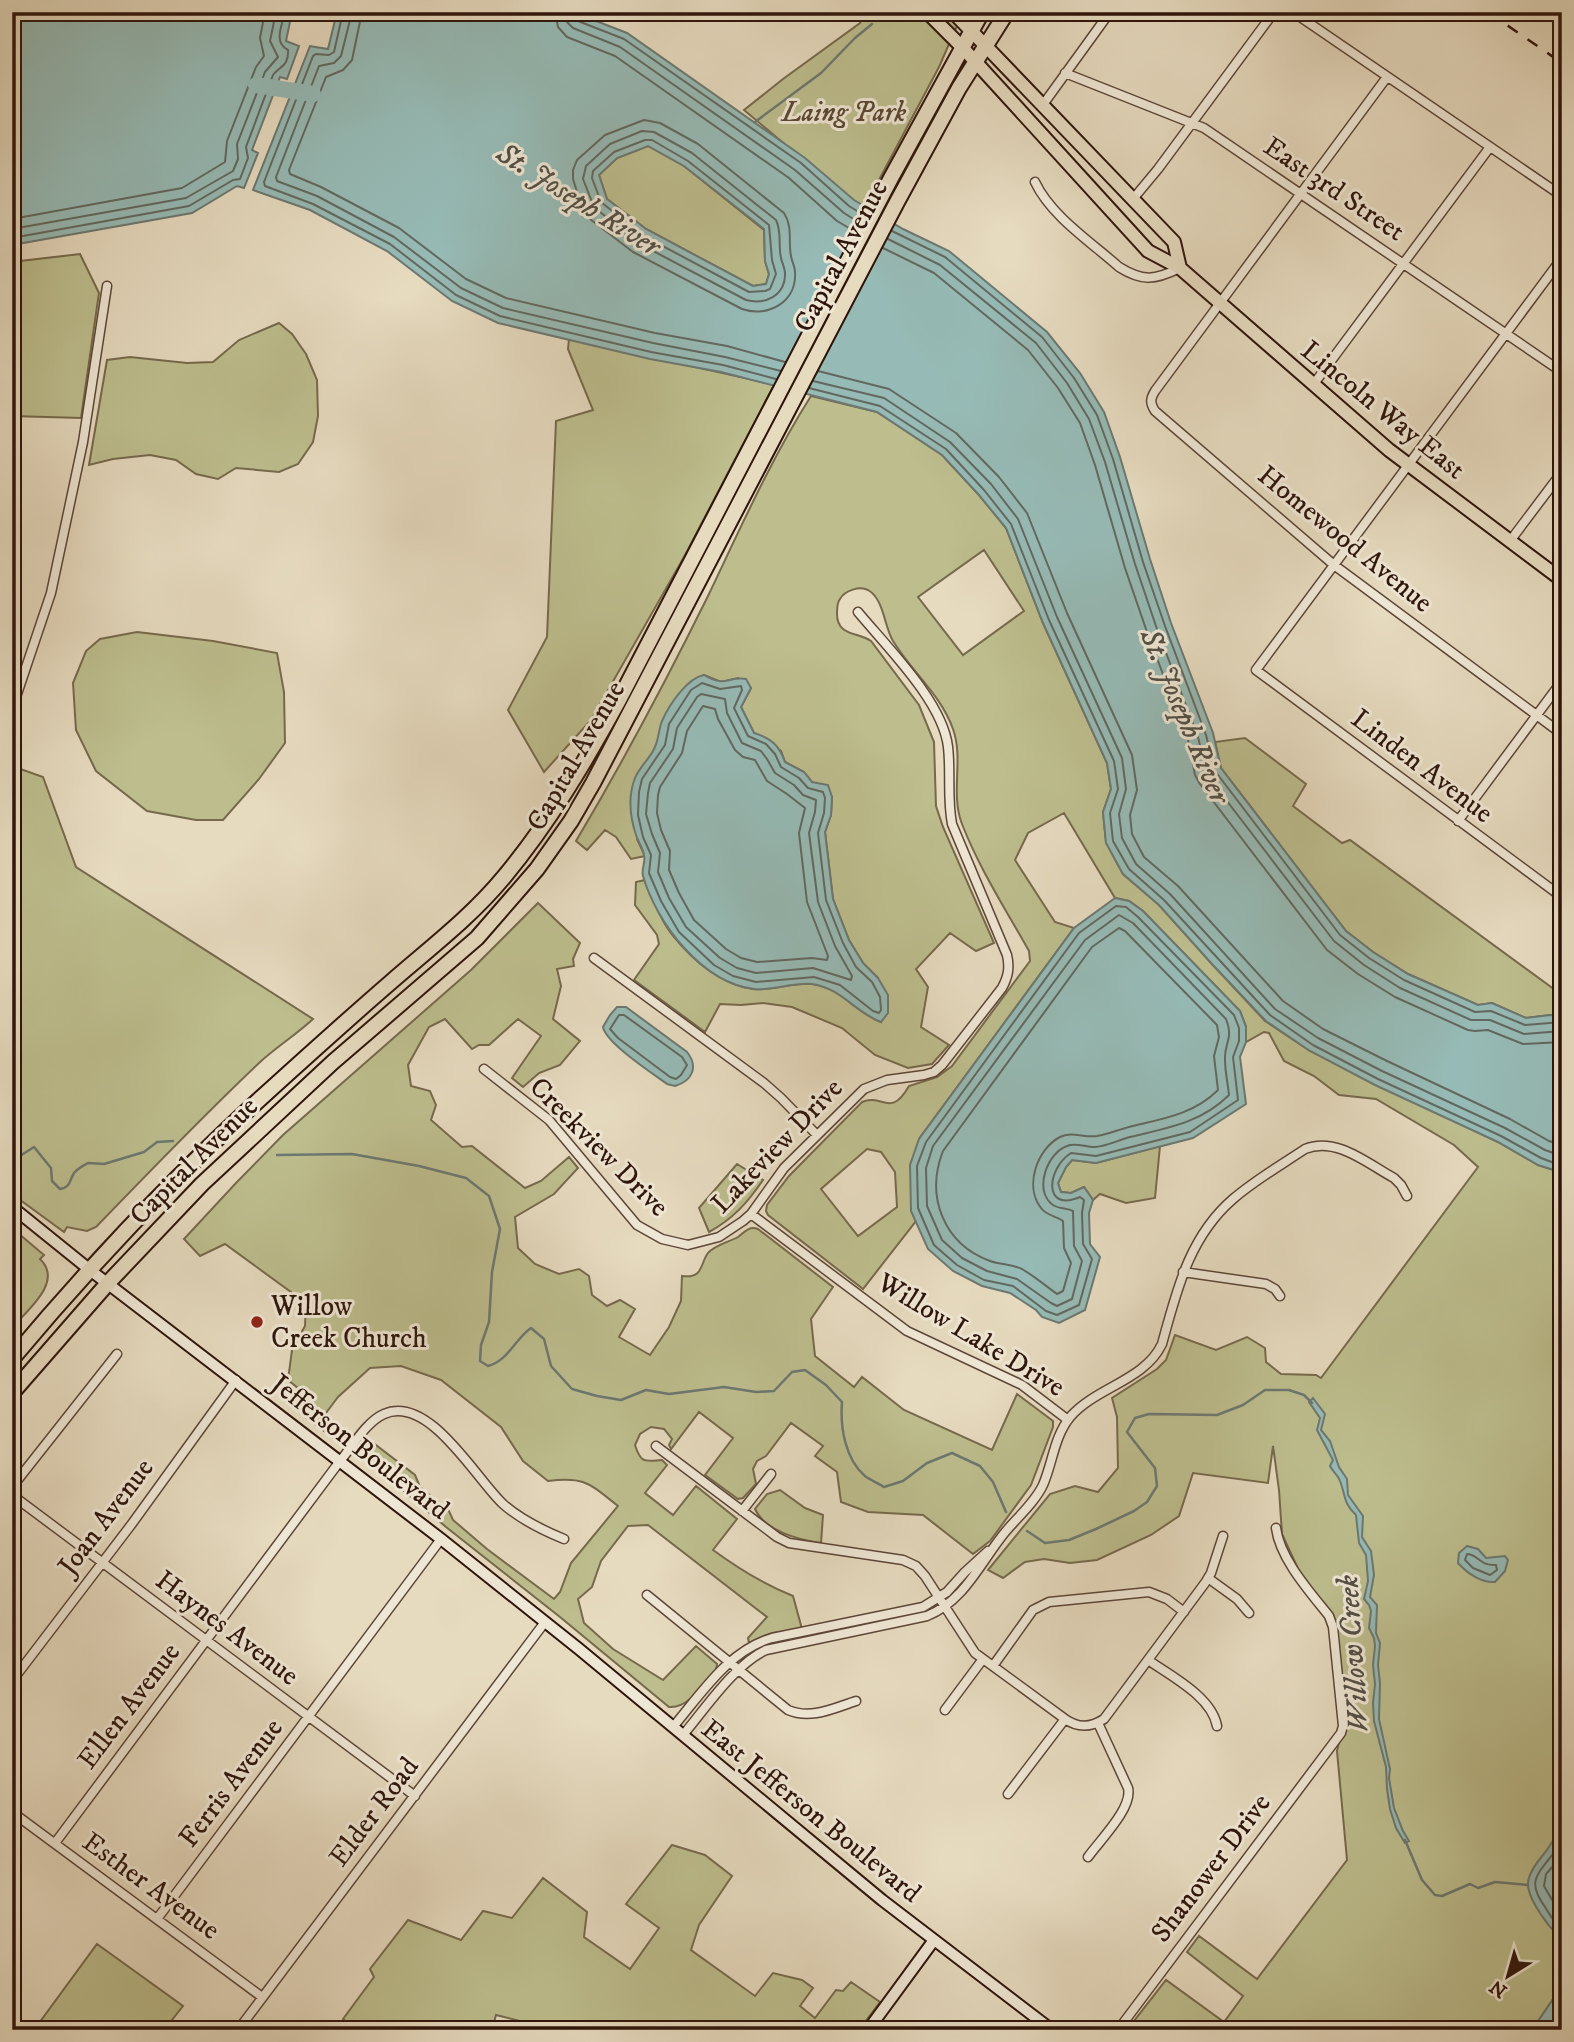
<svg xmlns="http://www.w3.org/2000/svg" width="1574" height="2042" font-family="'IM FELL DW Pica',serif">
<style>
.green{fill:#bdbd8d;stroke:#76694c;stroke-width:2;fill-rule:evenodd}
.water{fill:#96bab5;stroke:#6c7871;stroke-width:2;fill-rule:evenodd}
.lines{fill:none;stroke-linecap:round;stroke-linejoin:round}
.shore{stroke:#626860;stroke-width:2}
.stream{stroke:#6c7871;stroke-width:2.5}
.river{stroke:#96bab5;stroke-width:16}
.street-casing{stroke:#5c4638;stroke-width:11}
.secondary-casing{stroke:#2e150b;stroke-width:14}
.primary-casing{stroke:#2e150b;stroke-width:16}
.highway-casing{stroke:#2e150b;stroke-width:18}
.street{stroke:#efe7d5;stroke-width:8}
.secondary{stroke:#efe7d5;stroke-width:10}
.primary{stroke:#e6dabf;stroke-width:12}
.highway{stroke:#e6dabf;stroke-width:14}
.rail{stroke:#2e150b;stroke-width:2.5;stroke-dasharray:12 12;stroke-linecap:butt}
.poi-dot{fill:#8f2418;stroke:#efe7d5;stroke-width:2.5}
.labels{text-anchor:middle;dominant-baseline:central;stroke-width:6;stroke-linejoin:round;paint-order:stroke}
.park-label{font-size:28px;font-style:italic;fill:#594732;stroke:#efe7d5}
.street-label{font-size:28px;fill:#2e150b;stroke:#efe7d5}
.poi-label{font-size:28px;fill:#2e150b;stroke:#efe7d5;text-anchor:start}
.water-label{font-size:30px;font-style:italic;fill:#524f46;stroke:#efe7d5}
</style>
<rect width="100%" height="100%" fill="#e6dabf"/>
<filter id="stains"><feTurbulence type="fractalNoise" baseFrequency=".00286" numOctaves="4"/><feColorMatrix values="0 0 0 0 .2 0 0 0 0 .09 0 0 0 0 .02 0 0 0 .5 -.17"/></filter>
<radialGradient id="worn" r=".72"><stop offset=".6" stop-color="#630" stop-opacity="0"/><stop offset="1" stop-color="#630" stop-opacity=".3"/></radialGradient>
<path class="green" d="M865,12H963L939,67L863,210L744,110L783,79L860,23Z
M648,146L684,166L764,230L765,261L769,274L766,284L753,286L646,229L607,199L599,175L617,158Z
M80,254L99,293L81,418L12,416V262Z
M279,323L292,334L306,354L317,380L318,416L313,442L298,464L279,472L236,468L218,479L196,474L176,460L150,455L113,459L89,465L107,360L130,357L187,363L213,362L239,340Z
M569,339C637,356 706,368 774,385L684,557L591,720L544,772L508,710L547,637L556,421L593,410L568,349Z
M811,396L877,412L942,455L979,495L1006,528L1043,623L1107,763L1111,789L1103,812L1106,842L1123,874L1159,905L1212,964L1265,1021L1310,1051L1498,1142L1538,1165L1560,1172L1562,1171V1986L1532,2030H1165L1163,2028L1161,2030H1127L1166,1980L1224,2022L1243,1996L1187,1952L1199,1936L1257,1979L1347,1860L1337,1751L1343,1725L1329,1616L1306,1586L1282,1534L1279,1490L1273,1446L1268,1483L1193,1473L1179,1516L1151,1535L1097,1560L1070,1563L1044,1559L1025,1562L1003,1578L988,1570L1050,1494L1075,1486L1098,1492L1118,1468L1117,1417L1112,1398L1157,1369L1166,1360L1175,1335L1216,1350L1247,1337L1265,1348L1266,1362L1281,1374L1316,1375L1321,1378L1478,1167L1454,1145L1376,1099L1339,1095L1314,1076L1284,1061L1269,1033L1264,1032L1246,1042V1027L1240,1011L1143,911L1129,901L1115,898L1064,813L1028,833L1015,860L1055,922L1074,928L919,1139L911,1210L916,1221L863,1289L768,1215L766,1211L767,1205L789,1176L862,1102C883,1093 890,1119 909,1086L937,1077L952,1066L1030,961L1029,951C1006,910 979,868 962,824C950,793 964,760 953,729C941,695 912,672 893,641C884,626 884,599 868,590C860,586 845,590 840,599C837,602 837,610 837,614C837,636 858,632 871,641L919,705L934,742L936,806L943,827L994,943L976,951L950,933L916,969L928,987L921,1027L949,1045L932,1064L908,1068L875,1055L842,1028L792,1007L763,1003L741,1005L720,1004L705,1032L634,980L659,944L657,935L635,905L636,882L645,880C653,899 661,922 674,937C693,961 722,985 753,989C772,991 793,982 812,984C841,987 856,1013 881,1022L878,978L863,963L849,940L833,899L825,832L831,815L832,797L812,782L804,772L785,762L781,751L754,733L741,707L751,688L738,678L721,682L704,675L674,703L662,722L658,743L648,760L637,839L645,856L631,859L616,837L605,830L587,850L576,841C623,762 667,679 708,596C740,529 771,459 811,396ZM984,550L1024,611L963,655L918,597ZM867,1149L881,1152L895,1172L897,1207L858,1236L821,1189Z
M137,632L213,641L277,653L284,692L285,743L259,779L223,820H196L147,811L96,771L76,730L73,683L86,651L100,639Z
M1245,738L1306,784L1293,806L1342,843L1350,840L1562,995V1016L1550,1015L1526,1018L1492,1003L1478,1005L1408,974L1373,952L1346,931L1221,768L1215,742Z
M12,766L43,777L76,867L313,1019C296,1035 276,1047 259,1063C203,1116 149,1172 96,1227L87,1231L67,1227L64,1232L12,1194Z
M538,903L580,943L573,959L574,966L557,969L561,986L553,1019L580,1041L560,1065L539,1073L523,1087L512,1078L541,1036L518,1019L489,1045H479L472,1049L445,1019L429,1027L408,1065L411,1086L430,1091L436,1105L431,1120L462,1147L472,1146L525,1188L541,1181L569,1157L578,1168L554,1194L515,1217L518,1248L535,1264L559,1274L579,1269L589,1276L592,1295L607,1306L620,1300L635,1309L619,1337L650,1355L669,1327L681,1301L682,1276C704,1279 700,1263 708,1253C715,1245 729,1242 738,1237C742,1234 748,1228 752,1228C754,1228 756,1228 758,1229L833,1287L811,1319L815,1356L854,1387L862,1377L904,1410L992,1450L1017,1394L1053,1421V1427L1031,1485L990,1541L973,1554L923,1515L868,1512L841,1502L837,1472L815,1456L823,1446L791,1423L766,1456L757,1461L753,1469L756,1484L743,1498L738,1499L705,1475L733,1438L699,1412L671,1449L669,1445L672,1439L664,1429L651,1427L640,1434L635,1445C641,1464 645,1461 662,1460L667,1465L645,1493L673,1515L696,1486L737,1519L713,1550C739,1569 763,1584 793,1596L802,1629L772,1633L749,1643L748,1638L767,1617L648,1525L628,1526L601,1561L592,1587L578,1599L584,1623L613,1649L663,1680L696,1646L717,1664L716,1670C704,1683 689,1709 669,1707L560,1617L446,1527L358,1452L368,1439L415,1475L420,1487L449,1511L453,1520L487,1549L554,1599L560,1592L571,1563L618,1506C590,1484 585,1476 548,1481L523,1461L501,1427L441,1380L401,1366L370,1368L338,1397L323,1417L351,1438L343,1445L304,1416L314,1401L288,1380L292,1350L305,1326L306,1303L225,1244L200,1256L184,1239L236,1183L283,1135L471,970Z
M1160,1146L1155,1198L1126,1203L1100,1194L1093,1200L1084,1187L1071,1193L1061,1192L1058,1183L1066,1167L1072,1160L1096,1163Z
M737,1164L763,1180C748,1202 733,1219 709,1232L699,1208Z
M12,1228L44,1255L40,1259C64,1282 27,1310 12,1328Z
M780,1490L805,1508L823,1515L821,1543C799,1540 765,1531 755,1509L767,1494Z
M672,1845L705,1855L732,1876L699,1925L691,1950L755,1996L773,1973L802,1980L813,1988L800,2006L815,2018L836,1990L843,1991L851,1982L880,2002L859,2030H555L496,2015L492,2030H357L343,2019L374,1977L370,1969L408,1920L461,1940L483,1911L512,1918L543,1878L587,1912L584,1937L630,1969L659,1928L626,1904Z
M97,1944L183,2006L164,2030H34Z"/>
<path class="water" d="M12,12H292L286,41L299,46L287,79L280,77L252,150L258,153L244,188L237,186L192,213L12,245Z
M337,12H573L627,33L805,158L854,200L903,229L949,251L1047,332L1080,373L1104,412L1120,457L1150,559L1171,623L1213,733L1221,768L1346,931L1373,952L1408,974L1478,1005L1492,1003L1526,1018L1550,1015L1562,1016V1171L1560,1172L1538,1165L1498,1142L1375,1085L1310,1051L1266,1021L1212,964L1159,905L1123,874L1106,843L1103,812L1111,789L1107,763L1043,623L1006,528L979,495L942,455L877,412L721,372L650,359L498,323L452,301L387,251L310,210L253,190L310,46L328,49ZM648,146L684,166L764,229L765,261L769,274L766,284L753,286L646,229L607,199L599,175L617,158Z
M704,675C725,688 728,676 746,679L751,688L741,707L754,733C771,738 779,745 785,762L804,772L812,782L828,785L832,797L831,815L825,832L833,899L849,940L863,963L878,978L888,995V1013L881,1022C856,1013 841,988 812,984C793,982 773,991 754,989C702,983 656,922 643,876C641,869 646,862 644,855C643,848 638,842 636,835C630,817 628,796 635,778C639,768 648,760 653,751C659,741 658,731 662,721C669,705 687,678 704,675Z
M1115,898L1129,901L1143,911L1240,1011L1246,1027V1042L1240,1057L1246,1104L1193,1138L1096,1163L1072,1160L1066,1167L1058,1183L1061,1192L1071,1193L1084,1187L1093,1200L1089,1213L1090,1244L1100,1257L1085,1310L1059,1323L1042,1317L1036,1310L1010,1293L982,1286L953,1271L928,1249L911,1211L910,1165L919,1139L1074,928Z
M617,1007H626L687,1052C699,1067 692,1081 675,1086L667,1084C652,1073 606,1043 603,1027L610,1015Z
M1313,1398L1325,1414L1321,1430L1330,1441L1339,1467L1347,1479L1348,1495L1363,1516L1362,1537L1371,1551L1374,1575L1370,1597L1377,1605L1376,1633L1380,1643L1378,1665L1380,1683L1379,1719L1390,1769L1389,1778L1394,1808L1403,1831L1409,1841L1405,1843L1396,1828L1390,1809L1387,1789L1386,1767L1374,1721L1373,1703L1375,1684L1373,1665L1375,1646L1374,1638L1369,1628L1371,1611L1369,1605L1364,1599L1368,1581L1366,1555L1359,1543L1356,1515C1343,1503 1346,1496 1340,1481C1338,1475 1333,1472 1330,1466L1333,1460L1317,1430L1320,1418L1309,1402Z
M1467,1546L1478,1549L1486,1558L1505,1556L1508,1560L1505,1571L1495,1582C1481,1583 1467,1573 1458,1563L1459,1553Z
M1562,1828V1937C1551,1930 1547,1923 1540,1913C1523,1887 1524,1878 1543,1855C1550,1847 1555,1836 1562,1828Z
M1562,1986V2030H1532Z"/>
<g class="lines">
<path class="shore" d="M343,12L334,52L329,55L316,54L313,56L264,182L265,186L313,204L390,244L456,295L500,316L651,352L723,365L776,379
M352,12L341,56L334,63L319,66L276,177L277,181L317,196L394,237L461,288L503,308L653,343L725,357L781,371
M362,12L352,60L343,70L326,77L289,170L290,174L321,187L399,228L466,279L506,298L655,333L727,346L785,362
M555,12L558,27L567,37L615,56L789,178L837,221L854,231
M566,12L567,22L573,28L620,47L795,170L844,213L858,222
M575,12V17L578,21L624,39L801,163L849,206L862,214
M644,120L660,123L698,144L784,213C793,227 788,241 791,256C792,262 795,267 795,272C797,302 768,318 742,309L633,252L590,219L583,211L573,179V170L577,160L605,135Z
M642,131L654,132L692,153L776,220C782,232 778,245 781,258C782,263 785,268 785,274C785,296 765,305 746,300L638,243L594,207L583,179L586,166L610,144Z
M645,140H652L688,161L769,225L772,260L776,274L770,289L765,291L749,292L642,235L601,202L592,178L593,171L614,152Z
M12,219L182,188L225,162L227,141L256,67L264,56L260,38L265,12
M12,229L186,198L233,171L238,159L237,144L265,72L278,57L270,41L276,12
M892,231L945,257L1042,337L1074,378L1097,415L1113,459L1143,562L1165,626L1206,735L1215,771L1340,935L1369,958L1404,980L1475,1012L1491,1011L1525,1025L1562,1022
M12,238L189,206L233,180L240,179L248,158L246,147L273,75C280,66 289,66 288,50C273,42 282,26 285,12
M888,239L940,265L1036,343L1067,383L1089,419L1105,462L1135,564L1157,629L1198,737L1207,775L1334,941L1364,965L1400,988L1471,1020H1490L1524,1034L1562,1031
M883,248L934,273L1028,350L1058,388L1080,423L1095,465L1125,568L1147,632L1188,740L1195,775L1200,784L1327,950L1358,974L1395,997L1468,1030L1475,1031L1488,1030L1523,1044L1562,1042
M818,371L889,389L956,433L999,477L1027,513L1067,613L1132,755L1137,790L1130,815L1132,834L1144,857L1178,886L1283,1001L1323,1029L1387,1061L1510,1119L1549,1141L1562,1145
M813,381L884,398L950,442L991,484L1018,519L1057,617L1122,758L1126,789L1119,814L1122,838L1136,864L1170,894L1275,1009L1318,1038L1382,1071L1505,1128L1545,1150L1562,1156
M809,388L880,406L946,449L984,490L1011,524L1049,620L1114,761L1118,789L1110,813L1113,841L1129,869L1164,900L1270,1015L1313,1045L1378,1079L1501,1136L1541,1158L1562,1166
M702,683L720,689L741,686L742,690L734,708L748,736L766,744L775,754L781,767L799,778L808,788L823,792L825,798L824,813L818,833L826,900L843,943L856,967L872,982L880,997L881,1010L879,1013L873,1011L840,985L814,977L756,982L733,976L714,965L679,932L661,901L649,873L651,855L643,837L638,815L639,792L642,779L665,745L669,724L691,690Z
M701,694L725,699L727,713L742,743L761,751L767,759L775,773L794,785L803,795L816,800L815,812L809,833L818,902L835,946L852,976L851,980L813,968L756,973L737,968L720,958L686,927L669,898L658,872L660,853L652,834L646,814L648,793L650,783L673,749L677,728L697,697Z
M703,706L715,709L718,719L735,750L743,757L755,760L767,781L787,794L805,808L799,833L807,902L828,956L827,960L812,958L757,962L741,958L726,949L694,920L679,893L669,870L670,851L661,830L657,813L658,795L660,787L682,753L687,731Z
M1116,906L1126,907L1138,917L1234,1015L1239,1028V1041L1233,1057L1238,1100L1190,1132L1096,1156L1071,1153C1047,1168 1042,1213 1080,1197L1084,1200L1082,1213L1083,1244L1092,1259L1079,1305L1057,1315L1046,1311L1013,1286L984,1280L957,1265L934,1245L918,1208L917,1166L926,1142L1079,933Z
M1119,915L1133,923L1226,1019C1234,1040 1224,1042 1225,1060C1225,1072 1228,1084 1229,1095C1201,1123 1167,1128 1130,1137C1119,1140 1105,1147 1094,1147C1085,1147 1075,1142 1067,1146C1047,1153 1033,1191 1053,1205C1059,1209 1067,1208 1073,1211L1074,1246L1082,1261L1072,1299L1057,1306L1051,1303L1017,1279L987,1271L962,1258L942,1240L927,1206L926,1168L933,1146L1085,940Z
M1119,928L1125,931L1217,1025L1219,1037L1214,1056L1218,1090C1193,1115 1161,1119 1129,1127C1118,1130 1108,1134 1097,1136C1084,1138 1072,1131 1060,1137C1037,1149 1024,1186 1041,1208C1047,1216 1056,1216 1063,1221L1064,1248L1071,1263L1063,1291L1057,1294C1046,1286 1034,1276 1022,1269C1012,1264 1001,1265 990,1261C944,1244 925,1197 943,1151L1092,947Z
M619,1015H624L682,1057L687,1065L681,1075L676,1079L670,1077L618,1038L610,1029Z
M1467,1554C1478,1554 1479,1566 1496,1565L1497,1570L1490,1575L1473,1568L1465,1560Z
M1562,1840C1558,1846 1554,1853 1549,1859C1534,1878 1529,1884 1545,1907C1550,1915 1554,1923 1562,1929
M1562,1856L1546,1874L1544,1886L1562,1917"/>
<path class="stream" d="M755,122L821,73L855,38L872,24
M277,1155L352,1154L419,1166L466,1178L489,1196L500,1229L492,1272L489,1322L481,1345L480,1361L488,1366C508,1361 515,1339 531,1328L544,1339L551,1366L572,1389L597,1396L621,1400L646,1390L669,1394L724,1387L756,1392L774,1391L792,1372L805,1370L826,1385L842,1402C840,1427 845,1459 865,1476C870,1480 878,1483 884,1487L903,1481L927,1463L952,1453L980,1466L993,1482L1006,1512
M12,1161L34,1147L51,1168L52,1181L60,1189C71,1187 69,1181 74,1173C78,1168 83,1166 88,1163L104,1164L144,1152L157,1142L173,1141
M1027,1531L1045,1543L1069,1540L1096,1529L1134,1511L1147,1502L1157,1486L1155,1468L1127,1432L1135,1418L1149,1414L1217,1415L1243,1405L1265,1390H1289L1304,1395L1312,1403
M1405,1840L1422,1880L1435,1895L1442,1896L1470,1884L1478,1888L1495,1882L1528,1885"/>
<path class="river" d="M256,85L313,94"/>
<g class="street-casing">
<path id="street" d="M1293,12L1562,196
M1065,73L1204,128L1562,372
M1387,77L1155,391C1150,399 1150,403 1155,411L1334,565L1562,734
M1042,106L1110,12
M1035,182C1051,216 1091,242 1119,267C1143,282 1155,280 1180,268
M1133,199L1158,169L1274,12
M1562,258L1256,670L1562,897
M1313,385L1490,147
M1510,541L1562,472
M12,709L51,593L83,442L107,286
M1458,821L1562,681
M594,958L764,1083L781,1098L817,1135
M484,1069L549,1120L637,1225L662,1239L688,1245L719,1237L743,1221L751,1214L784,1168L864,1089L887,1080L924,1075L934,1072L942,1065L1002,988C1008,977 1010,968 1007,955L952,824C947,798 951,773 948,747C943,702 887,647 858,612
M751,1214L907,1331L1022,1385L1068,1420
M1183,1272L1266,1284L1275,1289L1280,1296
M656,1446L777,1537L789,1543L903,1560L916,1566L925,1576L975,1653L1065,1719C1078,1728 1090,1728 1104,1719L1205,1583L1211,1573L1223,1536
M12,1487L117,1354
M12,1495L415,1796
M742,1511L771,1474
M1208,1578L1237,1599L1249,1613
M647,1595L788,1710C811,1720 834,1708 856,1701
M1148,1660C1171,1676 1212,1697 1217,1726
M993,1666L1033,1610L1049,1602L1149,1592L1167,1599L1184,1612
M12,1681L131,1525L236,1380
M945,1710L983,1659
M673,1727C701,1694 729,1650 772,1638L923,1607L947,1592L965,1572L988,1551
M683,1735C705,1709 735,1664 766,1650L927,1616C965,1601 981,1561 1006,1531C1018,1517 1035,1502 1043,1485C1053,1462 1054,1436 1071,1416C1097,1387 1145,1380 1162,1344C1177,1290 1189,1237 1233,1199C1255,1180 1281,1165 1305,1149C1336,1136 1368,1164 1394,1178L1401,1185L1407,1196
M1008,1794L1065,1719
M12,1812L262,1997
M55,1843L340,1461C353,1446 366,1422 384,1414C429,1394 476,1479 503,1504C521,1520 542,1530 564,1539
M1088,1857C1100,1840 1133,1808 1128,1788L1098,1723
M157,1919L441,1539
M238,2030L545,1622
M1118,2030L1341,1733L1343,1726L1333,1627L1329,1616C1310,1592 1280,1559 1276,1528"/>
</g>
<g class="secondary-casing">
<path id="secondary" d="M12,1207L90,1270L441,1539L579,1649L882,1900L1052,2030
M868,2030L934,1940"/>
</g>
<g class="primary-casing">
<path id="primary" d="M927,12L962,47L1148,251L1180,268L1389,450L1562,580
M953,12L1174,242L1180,268"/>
</g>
<g class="highway-casing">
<path id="highway" d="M12,1359C89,1267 172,1179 261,1098C304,1059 347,1020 391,982C430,948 471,917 504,877C549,823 585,762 619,700L891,178L982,12
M12,1393L108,1283L202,1184L333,1062L477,938L537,869L571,821L593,783L897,202L959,88L1007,12"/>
</g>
<use href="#street" class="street"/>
<use href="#secondary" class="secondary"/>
<use href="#primary" class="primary"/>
<use href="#highway" class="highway"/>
<path class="rail" d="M1488,12L1562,63"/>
</g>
<circle class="poi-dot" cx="257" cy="1322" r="7"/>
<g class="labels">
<g class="park-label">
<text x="844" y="112">Laing Park</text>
</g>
<g class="street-label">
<text transform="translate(1334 189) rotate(34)">East 3rd Street</text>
<text transform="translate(841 256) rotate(-62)">Capital Avenue</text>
<text transform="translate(1383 410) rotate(39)">Lincoln Way East</text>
<text transform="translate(1345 539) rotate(39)">Homewood Avenue</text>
<text transform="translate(576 756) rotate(-60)">Capital Avenue</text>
<text transform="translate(1422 766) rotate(37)">Linden Avenue</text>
<text transform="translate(777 1146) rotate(-46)">Lakeview Drive</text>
<text transform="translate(599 1147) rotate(45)">Creekview Drive</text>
<text transform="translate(194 1161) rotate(-45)">Capital Avenue</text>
<text transform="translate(971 1335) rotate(31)">Willow Lake Drive</text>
<text transform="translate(360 1447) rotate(38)">Jefferson Boulevard</text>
<text transform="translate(106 1517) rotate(-53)">Joan Avenue</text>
<text transform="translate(227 1628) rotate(37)">Haynes Avenue</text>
<text transform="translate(129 1706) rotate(-53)">Ellen Avenue</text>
<text transform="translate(231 1783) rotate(-53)">Ferris Avenue</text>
<text transform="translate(811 1811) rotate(39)">East Jefferson Boulevard</text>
<text transform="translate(374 1812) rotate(-53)">Elder Road</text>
<text transform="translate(1211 1868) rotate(-53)">Shanower Drive</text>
<text transform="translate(151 1886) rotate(36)">Esther Avenue</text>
</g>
<g class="poi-label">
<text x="271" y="1306">Willow<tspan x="271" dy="32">Creek Church</tspan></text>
</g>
<g class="water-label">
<text transform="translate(578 200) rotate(32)">St. Joseph River</text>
<text transform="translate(1184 716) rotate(67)">St. Joseph River</text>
<text transform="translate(1354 1654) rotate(-94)">Willow Creek</text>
</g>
</g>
<rect width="1574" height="2042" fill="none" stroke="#e6dabf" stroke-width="42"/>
<rect x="14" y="14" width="1546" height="2014" fill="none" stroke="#2e150b" stroke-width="3.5"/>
<rect x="21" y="21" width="1532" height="2000" fill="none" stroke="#2e150b" stroke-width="2"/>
<g transform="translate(1508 1976) rotate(217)" stroke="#efe7d5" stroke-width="5" paint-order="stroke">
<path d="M0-5L12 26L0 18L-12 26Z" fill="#2e150b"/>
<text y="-10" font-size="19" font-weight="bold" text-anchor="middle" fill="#2e150b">N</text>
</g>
<rect width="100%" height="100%" filter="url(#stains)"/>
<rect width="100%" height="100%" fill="url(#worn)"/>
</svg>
